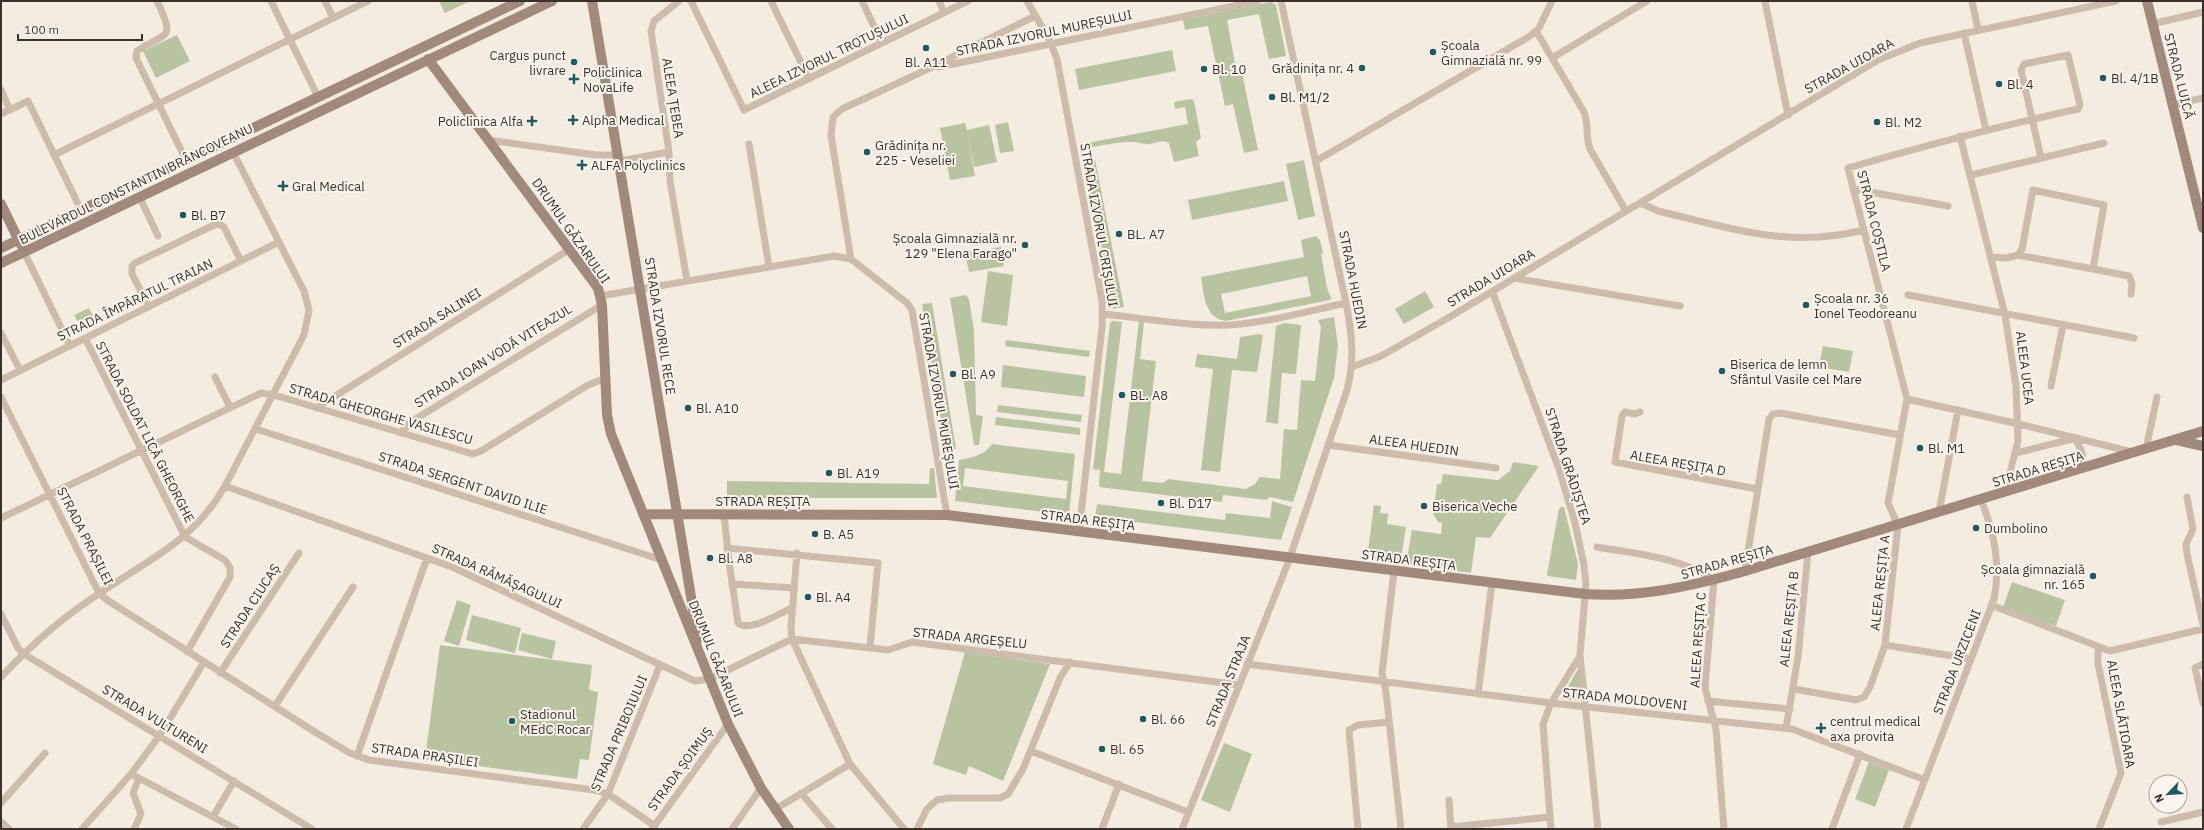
<svg xmlns="http://www.w3.org/2000/svg" width="2204" height="830" font-family="'IBM Plex Sans',sans-serif">
<style>
.green{fill:#b8c4a0;fill-rule:evenodd}
.lines{fill:none;stroke-linecap:round;stroke-linejoin:round}
.street{stroke:#cdbbac;stroke-width:7}
.secondary{stroke:#a18a7d;stroke-width:10}
.poi-dot{fill:#1f5a5e;stroke:#fbf5ee;stroke-width:1.5}
.labels{text-anchor:middle;dominant-baseline:central;stroke-width:4;stroke-linejoin:round;paint-order:stroke}
.street-label{font-size:13px;fill:#3b302b;stroke:#fbf5ee}
.poi-label{font-size:13px;fill:#3b302b;stroke:#fbf5ee;text-anchor:start}
</style>
<rect width="100%" height="100%" fill="#f4ebe1"/>
<path class="green" d="M439,1H470L445,13Z
M1271,2L1276,5L1286,56L1269,59L1259,14L1227,20L1237,74L1242,73L1258,150L1244,153L1233,104L1225,106L1208,26L1185,30L1183,20Z
M177,35L190,61L156,78L143,51Z
M1172,50L1176,71L1079,90L1075,69Z
M1191,99L1194,101L1201,138L1196,142L1199,156L1174,162L1169,143C1160,138 1152,146 1144,144C1127,139 1107,145 1088,148L1087,143L1188,124L1185,107L1175,109L1174,102Z
M1008,122L1014,151L1000,153L995,125Z
M965,123L967,130L989,125L997,162L974,167L967,131L975,176L950,180L940,128Z
M1095,160L1124,307L1113,309L1084,162Z
M1304,160L1315,216L1298,220L1286,164Z
M1284,181L1288,201L1192,220L1188,200Z
M1316,236L1320,240L1323,253L1321,254L1327,288L1331,298L1330,300L1226,321C1204,318 1204,294 1201,277L1304,257L1301,240ZM1307,276L1311,296L1225,313L1221,294Z
M1001,247L1004,266L969,272L965,253Z
M988,271L1013,275L1007,326L981,322Z
M1425,291L1434,307L1404,324L1395,309Z
M966,295L969,299L974,331L976,415L983,416L979,445H974L950,298Z
M932,303L956,449L946,451L922,304Z
M89,308L97,324L82,329L74,315Z
M1334,317L1338,346L1334,378L1293,502L1270,497L1266,500L1223,495L1222,502L1099,487L1100,470L1093,469L1110,323L1113,321L1122,322L1104,472L1121,474L1139,321L1144,322L1140,359L1156,361L1142,481L1163,483L1168,479L1246,489L1255,484L1260,477L1280,479L1284,429L1297,430L1301,380L1315,381L1321,327L1318,320Z
M1284,323L1301,325L1296,374L1282,373L1278,424L1266,422L1276,326Z
M1259,334L1263,335L1257,372L1232,370L1220,472L1201,470L1213,369L1195,367L1197,354L1237,359L1240,337Z
M1006,340L1090,351L1089,357L1005,346Z
M1823,346L1853,351L1849,372L1819,367Z
M1003,365L1086,376L1084,397L1001,387Z
M998,405L1082,415L1081,422L997,412Z
M996,417L1080,428V435L995,425Z
M992,444L1075,454L1069,515L955,501L959,460C972,457 984,456 992,444ZM965,468L1068,481L1066,499L963,486Z
M1513,462L1539,466L1490,538L1476,537L1471,573L1406,564L1412,530L1441,534L1442,523L1438,522L1433,514L1437,484H1441L1443,474L1498,480L1510,471Z
M930,468H934L937,498H727V481L929,484Z
M1272,501L1292,507L1281,540L1095,517L1097,504L1225,520L1226,513L1270,518Z
M1374,505L1381,506L1380,513L1388,514L1387,524L1406,527L1400,564L1367,559Z
M1561,507H1564L1578,564L1576,580L1548,576L1547,574L1559,509Z
M2012,582L2065,600L2056,626L2003,607Z
M457,600L471,605L459,646L444,641Z
M472,615L521,628L515,653L466,640Z
M522,633L556,641L552,659L518,650Z
M440,645L592,665L589,690L598,692L589,760L580,759L577,779L425,759Z
M965,652L1050,664L1003,781L969,766L966,775L933,764Z
M1579,667L1581,701L1561,699Z
M1224,743L1252,754L1230,812L1201,800Z
M1869,762L1889,770L1875,807L1855,799Z"/>
<g class="lines">
<path class="street" d="M157,1C176,41 167,31 137,51L136,58L186,160
M271,1L318,97
M325,1L333,18
M679,1L654,21L651,31L669,152L670,181L687,281
M691,1L744,110L968,1
M771,1L809,79
M862,1L882,43
M939,1L944,13
M1027,1L1049,39L1057,59L1102,301V327L1079,532
M1765,1L1788,115
M1972,1L1978,30
M2152,24L2203,12
M1536,31L1584,112C1589,124 1585,136 1590,149L1626,211
M1964,33L1986,130
M1552,58L1647,1
M939,67L1258,1
M1,90L10,110
M2172,105L2203,98
M1,114L28,101L81,210
M1960,136L2005,315L2016,386L2018,441L2005,492
M488,140L596,155H619
M749,144L769,267
M54,155L368,1
M620,161L669,152
M1316,161L1530,36L1539,28L1552,1
M1971,175L2104,143
M1853,189L1948,206
M139,196L158,236
M1640,203L1658,211C1732,228 1787,249 1864,230
M24,252L70,346
M1992,257L2007,258L2018,255L2093,269L2104,205L2033,190L2022,249L2018,255
M851,259L831,135L833,117L842,109L928,69L1035,16
M2093,269L2129,276L2132,284L2131,294
M1514,278L1680,306
M1492,291L1559,469L1575,523L1584,565L1586,584L1580,655L1598,829
M1908,295L2134,338
M600,296L834,256L851,259L907,303L912,310L947,515
M149,307L132,274V266L135,263L214,225L219,224L224,227L241,261
M1103,314C1145,318 1189,327 1231,325C1270,322 1308,311 1346,303
M1,333L20,370
M85,338L185,537L225,560L230,568V577L187,652
M1352,367L1381,356L1448,318L1878,60L1920,43L2116,1
M215,377L230,407
M1,380L279,242
M2051,386L2063,325
M1,397L99,593L107,600L315,732L350,753L369,760L594,790L608,794L655,826
M1907,399L2019,424L2132,452
M316,408L570,249
M1640,412L1635,414L1625,412L1622,416L1615,462L1757,489
M256,429L662,560
M401,433L409,423L602,305
M2074,438C2082,448 2085,457 2082,469
M1328,445L1496,468
M2146,449L2157,397
M2016,453L2072,439
M225,486L452,567L695,681L709,679L792,639L888,650L912,642L1239,685
M2187,497L2193,529L2186,544L2187,554L2203,625
M1939,512L1958,410
M724,514L729,562L738,623C749,633 780,613 792,608
M1,518L261,393L274,395L473,454L481,451L588,385L606,378
M1597,547C1636,554 1680,557 1714,580L1705,688L1716,729L1724,829
M727,548L878,563L870,647
M797,553L791,627L792,639L850,764L904,829
M1394,571L1382,673L1386,692L1401,829
M1745,571L1769,419L1773,414L1780,413L1900,435
M732,584L794,588
M1991,605L2110,651L2203,629
M1,614L18,648L24,654L312,829
M1885,645L1971,659
M2098,647V664L2121,773L2099,829
M1247,664L1551,703L1792,729L1925,780
M2203,664L2195,668L2203,703
M220,673L299,553
M1,677C30,646 64,616 100,593C149,559 194,541 225,486L304,335L309,310L304,291L233,152
M1794,689L1856,700L1864,697L1870,687L1885,645L1898,525L1888,503L1907,399L1848,168C1924,146 2000,126 2078,109L2080,105L2068,55L2024,64L2021,70L2041,158
M1478,694L1492,583
M1708,701L1790,709
M275,706L353,587
M1786,728L1798,657L1808,552
M1031,751L1188,812
M357,756L427,558
M131,774L236,829
M801,793L832,829
M1449,800L1451,829
M1,803L45,753
M774,810L850,764
M213,817L234,781
M1,822L9,829
M2161,822L2203,812
M1451,827L1550,817
M82,829L131,774L160,735L204,662
M134,829L141,814L133,793L139,778
M583,829L608,794L660,665
M652,829L728,724
M732,829L761,788
M917,829L927,809L937,800L949,798H1000L1008,794L1023,769L1060,678L1070,662
M1102,829L1119,784
M1182,829L1288,563L1347,390C1355,360 1352,333 1346,303L1281,1
M1358,829L1349,730L1358,725L1389,722
M1551,829L1543,724L1551,703L1580,656
M1832,829L1860,754
M1906,829L1994,599C2001,564 1994,532 1981,500"/>
<path class="secondary" d="M592,1L698,639
M2147,1L2203,228
M428,59L598,288L602,305L607,415L611,434L728,724L761,788L789,829
M1,204L21,245
M1,248L520,1
M1,263L552,1
M2176,440L2203,446
M643,514L947,515L1585,594C1641,598 1692,586 1745,571L2203,431"/>
</g>
<g class="poi-dot">
<circle cx="926" cy="48" r="4"/>
<circle cx="1433" cy="52" r="4"/>
<circle cx="574" cy="62" r="4"/>
<circle cx="1362" cy="68" r="4"/>
<circle cx="1204" cy="69" r="4"/>
<circle cx="2103" cy="78" r="4"/>
<path d="M572 73h4v4h4v4h-4v4h-4v-4h-4v-4h4z"/>
<circle cx="1999" cy="84" r="4"/>
<circle cx="1272" cy="97" r="4"/>
<path d="M571 114h4v4h4v4h-4v4h-4v-4h-4v-4h4z"/>
<path d="M530 115h4v4h4v4h-4v4h-4v-4h-4v-4h4z"/>
<circle cx="1877" cy="122" r="4"/>
<circle cx="867" cy="152" r="4"/>
<path d="M580 159h4v4h4v4h-4v4h-4v-4h-4v-4h4z"/>
<path d="M281 180h4v4h4v4h-4v4h-4v-4h-4v-4h4z"/>
<circle cx="183" cy="215" r="4"/>
<circle cx="1119" cy="234" r="4"/>
<circle cx="1025" cy="245" r="4"/>
<circle cx="1806" cy="305" r="4"/>
<circle cx="1722" cy="371" r="4"/>
<circle cx="953" cy="374" r="4"/>
<circle cx="1122" cy="395" r="4"/>
<circle cx="688" cy="408" r="4"/>
<circle cx="1920" cy="448" r="4"/>
<circle cx="829" cy="473" r="4"/>
<circle cx="1161" cy="503" r="4"/>
<circle cx="1424" cy="506" r="4"/>
<circle cx="1976" cy="528" r="4"/>
<circle cx="815" cy="534" r="4"/>
<circle cx="710" cy="558" r="4"/>
<circle cx="2093" cy="576" r="4"/>
<circle cx="808" cy="597" r="4"/>
<circle cx="1143" cy="719" r="4"/>
<circle cx="512" cy="721" r="4"/>
<path d="M1819 722h4v4h4v4h-4v4h-4v-4h-4v-4h4z"/>
<circle cx="1102" cy="749" r="4"/>
</g>
<g class="labels">
<g class="street-label">
<text transform="translate(1044 33) rotate(-12)">STRADA IZVORUL MUREȘULUI</text>
<text transform="translate(829 56) rotate(-26)">ALEEA IZVORUL TROTUȘULUI</text>
<text transform="translate(1849 66) rotate(-29)">STRADA UIOARA</text>
<text transform="translate(2179 76) rotate(76)">STRADA LUICĂ</text>
<text transform="translate(673 98) rotate(81)">ALEEA ȚEBEA</text>
<text transform="translate(136 184) rotate(-26)">BULEVARDUL CONSTANTIN BRÂNCOVEANU</text>
<text transform="translate(1874 221) rotate(76)">STRADA COȘTILA</text>
<text transform="translate(1099 225) rotate(80)">STRADA IZVORUL CRIȘULUI</text>
<text transform="translate(571 231) rotate(55)">DRUMUL GĂZARULUI</text>
<text transform="translate(1491 278) rotate(-31)">STRADA UIOARA</text>
<text transform="translate(1353 280) rotate(79)">STRADA HUEDIN</text>
<text transform="translate(135 300) rotate(-26)">STRADA ÎMPĂRATUL TRAIAN</text>
<text transform="translate(437 318) rotate(-32)">STRADA SALINEI</text>
<text transform="translate(660 326) rotate(81)">STRADA IZVORUL RECE</text>
<text transform="translate(493 356) rotate(-32)">STRADA IOAN VODĂ VITEAZUL</text>
<text transform="translate(2025 368) rotate(83)">ALEEA UCEA</text>
<text transform="translate(939 401) rotate(80)">STRADA IZVORUL MUREȘULUI</text>
<text transform="translate(381 414) rotate(16)">STRADA GHEORGHE VASILESCU</text>
<text transform="translate(145 432) rotate(63)">STRADA SOLDAT LICĂ GHEORGHE</text>
<text transform="translate(1414 445) rotate(8)">ALEEA HUEDIN</text>
<text transform="translate(1678 463) rotate(10)">ALEEA REȘIȚA D</text>
<text transform="translate(1568 466) rotate(72)">STRADA GRĂDIȘTEA</text>
<text transform="translate(2038 469) rotate(-17)">STRADA REȘIȚA</text>
<text transform="translate(463 483) rotate(18)">STRADA SERGENT DAVID ILIE</text>
<text x="763" y="501">STRADA REȘIȚA</text>
<text transform="translate(1088 520) rotate(7)">STRADA REȘIȚA</text>
<text transform="translate(85 536) rotate(63)">STRADA PRAȘILEI</text>
<text transform="translate(1409 560) rotate(7)">STRADA REȘIȚA</text>
<text transform="translate(1727 562) rotate(-16)">STRADA REȘIȚA</text>
<text transform="translate(497 576) rotate(24)">STRADA RĂMĂȘAGULUI</text>
<text transform="translate(1880 583) rotate(-84)">ALEEA REȘIȚA A</text>
<text transform="translate(250 606) rotate(-57)">STRADA CIUCAȘ</text>
<text transform="translate(1789 619) rotate(-84)">ALEEA REȘIȚA B</text>
<text transform="translate(970 638) rotate(6)">STRADA ARGEȘELU</text>
<text transform="translate(1698 640) rotate(-86)">ALEEA REȘIȚA C</text>
<text transform="translate(716 659) rotate(68)">DRUMUL GĂZARULUI</text>
<text transform="translate(1957 662) rotate(-69)">STRADA URZICENI</text>
<text transform="translate(1228 681) rotate(-68)">STRADA STRAJA</text>
<text transform="translate(1625 699) rotate(6)">STRADA MOLDOVENI</text>
<text transform="translate(2121 714) rotate(80)">ALEEA SLĂTIOARA</text>
<text transform="translate(155 719) rotate(31)">STRADA VULTURENI</text>
<text transform="translate(619 733) rotate(-67)">STRADA PRIBOIULUI</text>
<text transform="translate(425 755) rotate(8)">STRADA PRAȘILEI</text>
<text transform="translate(680 769) rotate(-54)">STRADA ȘOIMUȘ</text>
</g>
<g class="poi-label">
<text x="1441" y="45">Școala<tspan x="1441" dy="15">Gimnazială nr. 99</tspan></text>
<text x="566" y="55" text-anchor="end">Cargus punct<tspan x="566" dy="15">livrare</tspan></text>
<text x="926" y="62" text-anchor="middle">Bl. A11</text>
<text x="1354" y="68" text-anchor="end">Grădinița nr. 4</text>
<text x="1212" y="69">Bl. 10</text>
<text x="583" y="72">Policlinica<tspan x="583" dy="15">NovaLife</tspan></text>
<text x="2111" y="78">Bl. 4/1B</text>
<text x="2007" y="84">Bl. 4</text>
<text x="1280" y="97">Bl. M1/2</text>
<text x="582" y="120">Alpha Medical</text>
<text x="523" y="121" text-anchor="end">Policlinica Alfa</text>
<text x="1885" y="122">Bl. M2</text>
<text x="875" y="145">Grădinița nr.<tspan x="875" dy="15">225 - Veseliei</tspan></text>
<text x="591" y="165">ALFA Polyclinics</text>
<text x="292" y="186">Gral Medical</text>
<text x="191" y="215">Bl. B7</text>
<text x="1127" y="234">BL. A7</text>
<text x="1017" y="238" text-anchor="end">Școala Gimnazială nr.<tspan x="1017" dy="15">129 "Elena Farago"</tspan></text>
<text x="1814" y="298">Școala nr. 36<tspan x="1814" dy="15">Ionel Teodoreanu</tspan></text>
<text x="1730" y="364">Biserica de lemn<tspan x="1730" dy="15">Sfântul Vasile cel Mare</tspan></text>
<text x="961" y="374">Bl. A9</text>
<text x="1130" y="395">BL. A8</text>
<text x="696" y="408">Bl. A10</text>
<text x="1928" y="448">Bl. M1</text>
<text x="837" y="473">Bl. A19</text>
<text x="1169" y="503">Bl. D17</text>
<text x="1432" y="506">Biserica Veche</text>
<text x="1984" y="528">Dumbolino</text>
<text x="823" y="534">B. A5</text>
<text x="718" y="558">Bl. A8</text>
<text x="2085" y="569" text-anchor="end">Școala gimnazială<tspan x="2085" dy="15">nr. 165</tspan></text>
<text x="816" y="597">Bl. A4</text>
<text x="520" y="714">Stadionul<tspan x="520" dy="15">MEdC Rocar</tspan></text>
<text x="1151" y="719">Bl. 66</text>
<text x="1830" y="721">centrul medical<tspan x="1830" dy="15">axa provita</tspan></text>
<text x="1110" y="749">Bl. 65</text>
</g>
</g>
<rect width="2204" height="830" fill="none" stroke="#3b302b" stroke-width="4"/>
<g transform="translate(2168 794) rotate(245)"><circle r="19" fill="#fbf5ee" stroke="#aea6a0"/>
<path d="M0-3L7 15L0 10L-7 15Z" fill="#1f5a5e"/>
<text y="-6" font-size="11" font-weight="bold" text-anchor="middle" fill="#3b302b">N</text>
</g>
<path d="M18 34v6h124v-6" fill="none" stroke="#3b302b" stroke-width="2"/>
<text x="24" y="34" font-size="12" fill="#3b302b" stroke="#fbf5ee" stroke-width="3" paint-order="stroke">100 m</text>
</svg>
